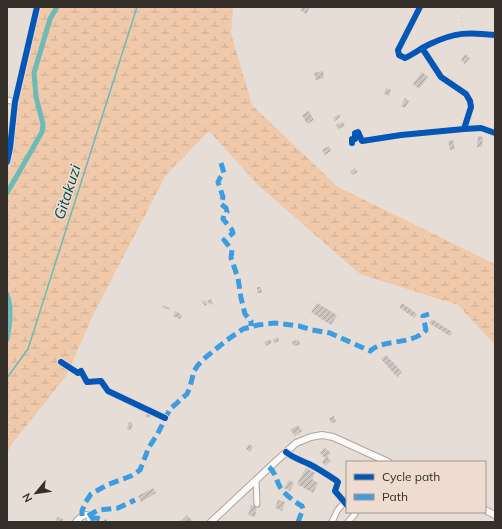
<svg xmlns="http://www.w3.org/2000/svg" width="502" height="529" font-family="Mulish,sans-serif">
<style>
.wetland{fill:url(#wetland-marsh)}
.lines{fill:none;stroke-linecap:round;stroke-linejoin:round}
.stream{stroke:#6cbbb7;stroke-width:1.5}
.canal{stroke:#6cbbb7;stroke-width:5}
.building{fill:url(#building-hatch)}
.minor-casing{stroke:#aca5a0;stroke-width:7}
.major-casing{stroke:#aca5a0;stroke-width:8}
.path{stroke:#c3c0be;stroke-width:1;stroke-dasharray:1 3;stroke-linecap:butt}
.minor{stroke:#fbfaf9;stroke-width:5}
.major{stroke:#fbfaf9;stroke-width:6}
.quiet{stroke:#3e9de1;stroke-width:5;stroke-dasharray:10 5;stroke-linecap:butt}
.cycleway-casing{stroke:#eddccf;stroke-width:8}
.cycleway{stroke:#0057b8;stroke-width:6}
.labels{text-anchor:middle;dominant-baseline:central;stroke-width:3;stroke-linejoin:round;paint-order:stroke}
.water-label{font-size:15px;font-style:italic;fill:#014a49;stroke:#eddccf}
</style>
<defs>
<pattern id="wetland-marsh" width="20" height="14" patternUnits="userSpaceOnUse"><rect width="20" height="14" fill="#efc9aa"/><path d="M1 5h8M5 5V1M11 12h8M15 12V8" fill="none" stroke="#cead92"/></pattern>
<pattern id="building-hatch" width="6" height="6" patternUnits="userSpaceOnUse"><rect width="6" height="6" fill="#cdc5bf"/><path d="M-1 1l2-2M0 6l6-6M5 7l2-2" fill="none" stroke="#a7a09b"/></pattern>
</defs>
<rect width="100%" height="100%" fill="#e6ddd6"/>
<path class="wetland" d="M39,7H233L231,33L252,105L338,187L495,264V345L458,305L360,274L258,185L209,131L166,175L94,313L66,376L11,445L7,454V169L28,53Z"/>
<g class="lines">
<path class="stream" d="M7,378L28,349L137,7"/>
<path class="canal" d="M7,193L42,132L43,124L36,97L34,73L50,19L57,7
M7,294C12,309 10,324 7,339"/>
</g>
<path class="building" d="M302,7H310L306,14L300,10Z
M465,54L470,58L465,64L461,60Z
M323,71L324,78L316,80L314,73Z
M422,72L428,77L419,89L413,84Z
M386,88L391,90L389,96L384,94Z
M405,98L409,101L405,108L401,106Z
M309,111L314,120L307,124L302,115Z
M339,114L340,117L335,121L333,118Z
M343,122L345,126L338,129L336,125Z
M478,136L483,137L482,147H477Z
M453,140L455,149L450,150L448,141Z
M329,146L331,151L325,155L322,150Z
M355,168L358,172L352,175L350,172Z
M257,287H261L262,293H257Z
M211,299L213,303L210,305L207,301Z
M205,300L207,305L205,306L202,302Z
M317,303L337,315L331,325L311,312Z
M402,303L417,314L414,318L399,307Z
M163,305L170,308L169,310L162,307Z
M175,311L182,315L180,319L173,316Z
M432,319L452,332L450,336L429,323Z
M278,337L279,341L274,343L273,339Z
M270,339L272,343L266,346L264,342Z
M299,340L300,345L293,346L292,341Z
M386,355L402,372L397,377L381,359Z
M146,413L151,415L150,418L145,416Z
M334,416L336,422L331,423L329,418Z
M129,422L133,423L131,430L127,429Z
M298,425L302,431L295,436L290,430Z
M249,444L253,447L250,452L246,449Z
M325,448L331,453L327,456L331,461L325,466L322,462L325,458L320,453Z
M306,468L315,473L312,479L318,483L313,493L297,484Z
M289,480L294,483L290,491L284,488Z
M153,488L156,493L141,502L138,496Z
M278,500L285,502L282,511L275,508Z
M251,505L257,506L255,517L248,515Z
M187,515L194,522H180Z
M57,517L63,519L62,522H56Z"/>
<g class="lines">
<g class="minor-casing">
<path id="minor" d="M420,7L398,50L399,55L405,58C414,54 421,48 430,44C455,32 469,32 495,35
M422,48L441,77L466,94L470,101L471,107L464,129L481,128L495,133
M7,100L15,102
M352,143V139H355V133L358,132L362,141L401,135L464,129
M7,162L10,148L15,102L37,7
M61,362L78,373L81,371L87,382L101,381L108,391L165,418
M286,452C293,458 301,460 309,464C319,469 328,475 337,481L338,482L335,491L347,505
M256,480L257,504
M332,522L337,511L347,499
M348,522L355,514L354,512"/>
</g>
<g class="major-casing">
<path id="major" d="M485,510L495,515
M76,522C80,518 83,513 89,516L91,522
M211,522L272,465L296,443L311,437L322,435L333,437L388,462"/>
</g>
<path class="path" d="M450,7L461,15L463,28
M63,357L65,349L80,321L84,292L111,254L142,192L204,89L216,64L226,32L217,7
M7,440L35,390L58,373L60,368"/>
<use href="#minor" class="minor"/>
<use href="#major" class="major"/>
<path class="quiet" d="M221,163L224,173L220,178L218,182L223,197L221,204L226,208L227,212L224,215L223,219L232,230L233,233L224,240L232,250L231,258L238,278L241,298L245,314L251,321V326
M269,467C276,473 276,480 280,487C284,494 295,502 302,506L303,509L298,522
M82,516V511L85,503L91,494L107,485L131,476L140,470L149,447L157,435L170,409L187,394L190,387L194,371L198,365L206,357L227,340L243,329L258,325L275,323L299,326L312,330L330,333L370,351C385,338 411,346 426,330L423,316L429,314
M88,516L98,510L118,508L135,500
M90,519C96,517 100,518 105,522"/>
<g class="cycleway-casing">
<path id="cycleway" d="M420,7L398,50L399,55L405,58C414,54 421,48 430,44C455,32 469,32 495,35
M422,48L441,77L466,94L470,101L471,107L464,129L481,128L495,133
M352,143V139H355V133L358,132L362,141L401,135L464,129
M7,162L10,148L15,102L37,7
M61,362L78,373L81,371L87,382L101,381L108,391L165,418
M286,452C293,458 301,460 309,464C319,469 328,475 337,481L338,482L335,491L347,505"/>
</g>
<use href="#cycleway" class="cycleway"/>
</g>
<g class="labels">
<g class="water-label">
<text transform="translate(67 192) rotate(-72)">Gitakuzi</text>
</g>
</g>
<rect width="502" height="529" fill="none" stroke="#36302b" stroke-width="16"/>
<rect x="346" y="461" width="140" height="52" fill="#eddccf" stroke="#a4978d"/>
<rect x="354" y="474" width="20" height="6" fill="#0057b8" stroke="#a4978d"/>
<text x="382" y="481" font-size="12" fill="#36302b">Cycle path</text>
<rect x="354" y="494" width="20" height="6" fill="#3e9de1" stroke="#a4978d"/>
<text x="382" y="501" font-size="12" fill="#36302b">Path</text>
<g transform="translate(36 493) rotate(241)" stroke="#eddccf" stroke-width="3" paint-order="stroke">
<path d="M0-3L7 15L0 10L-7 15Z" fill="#36302b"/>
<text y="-6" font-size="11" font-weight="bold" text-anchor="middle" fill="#36302b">N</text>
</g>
</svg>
